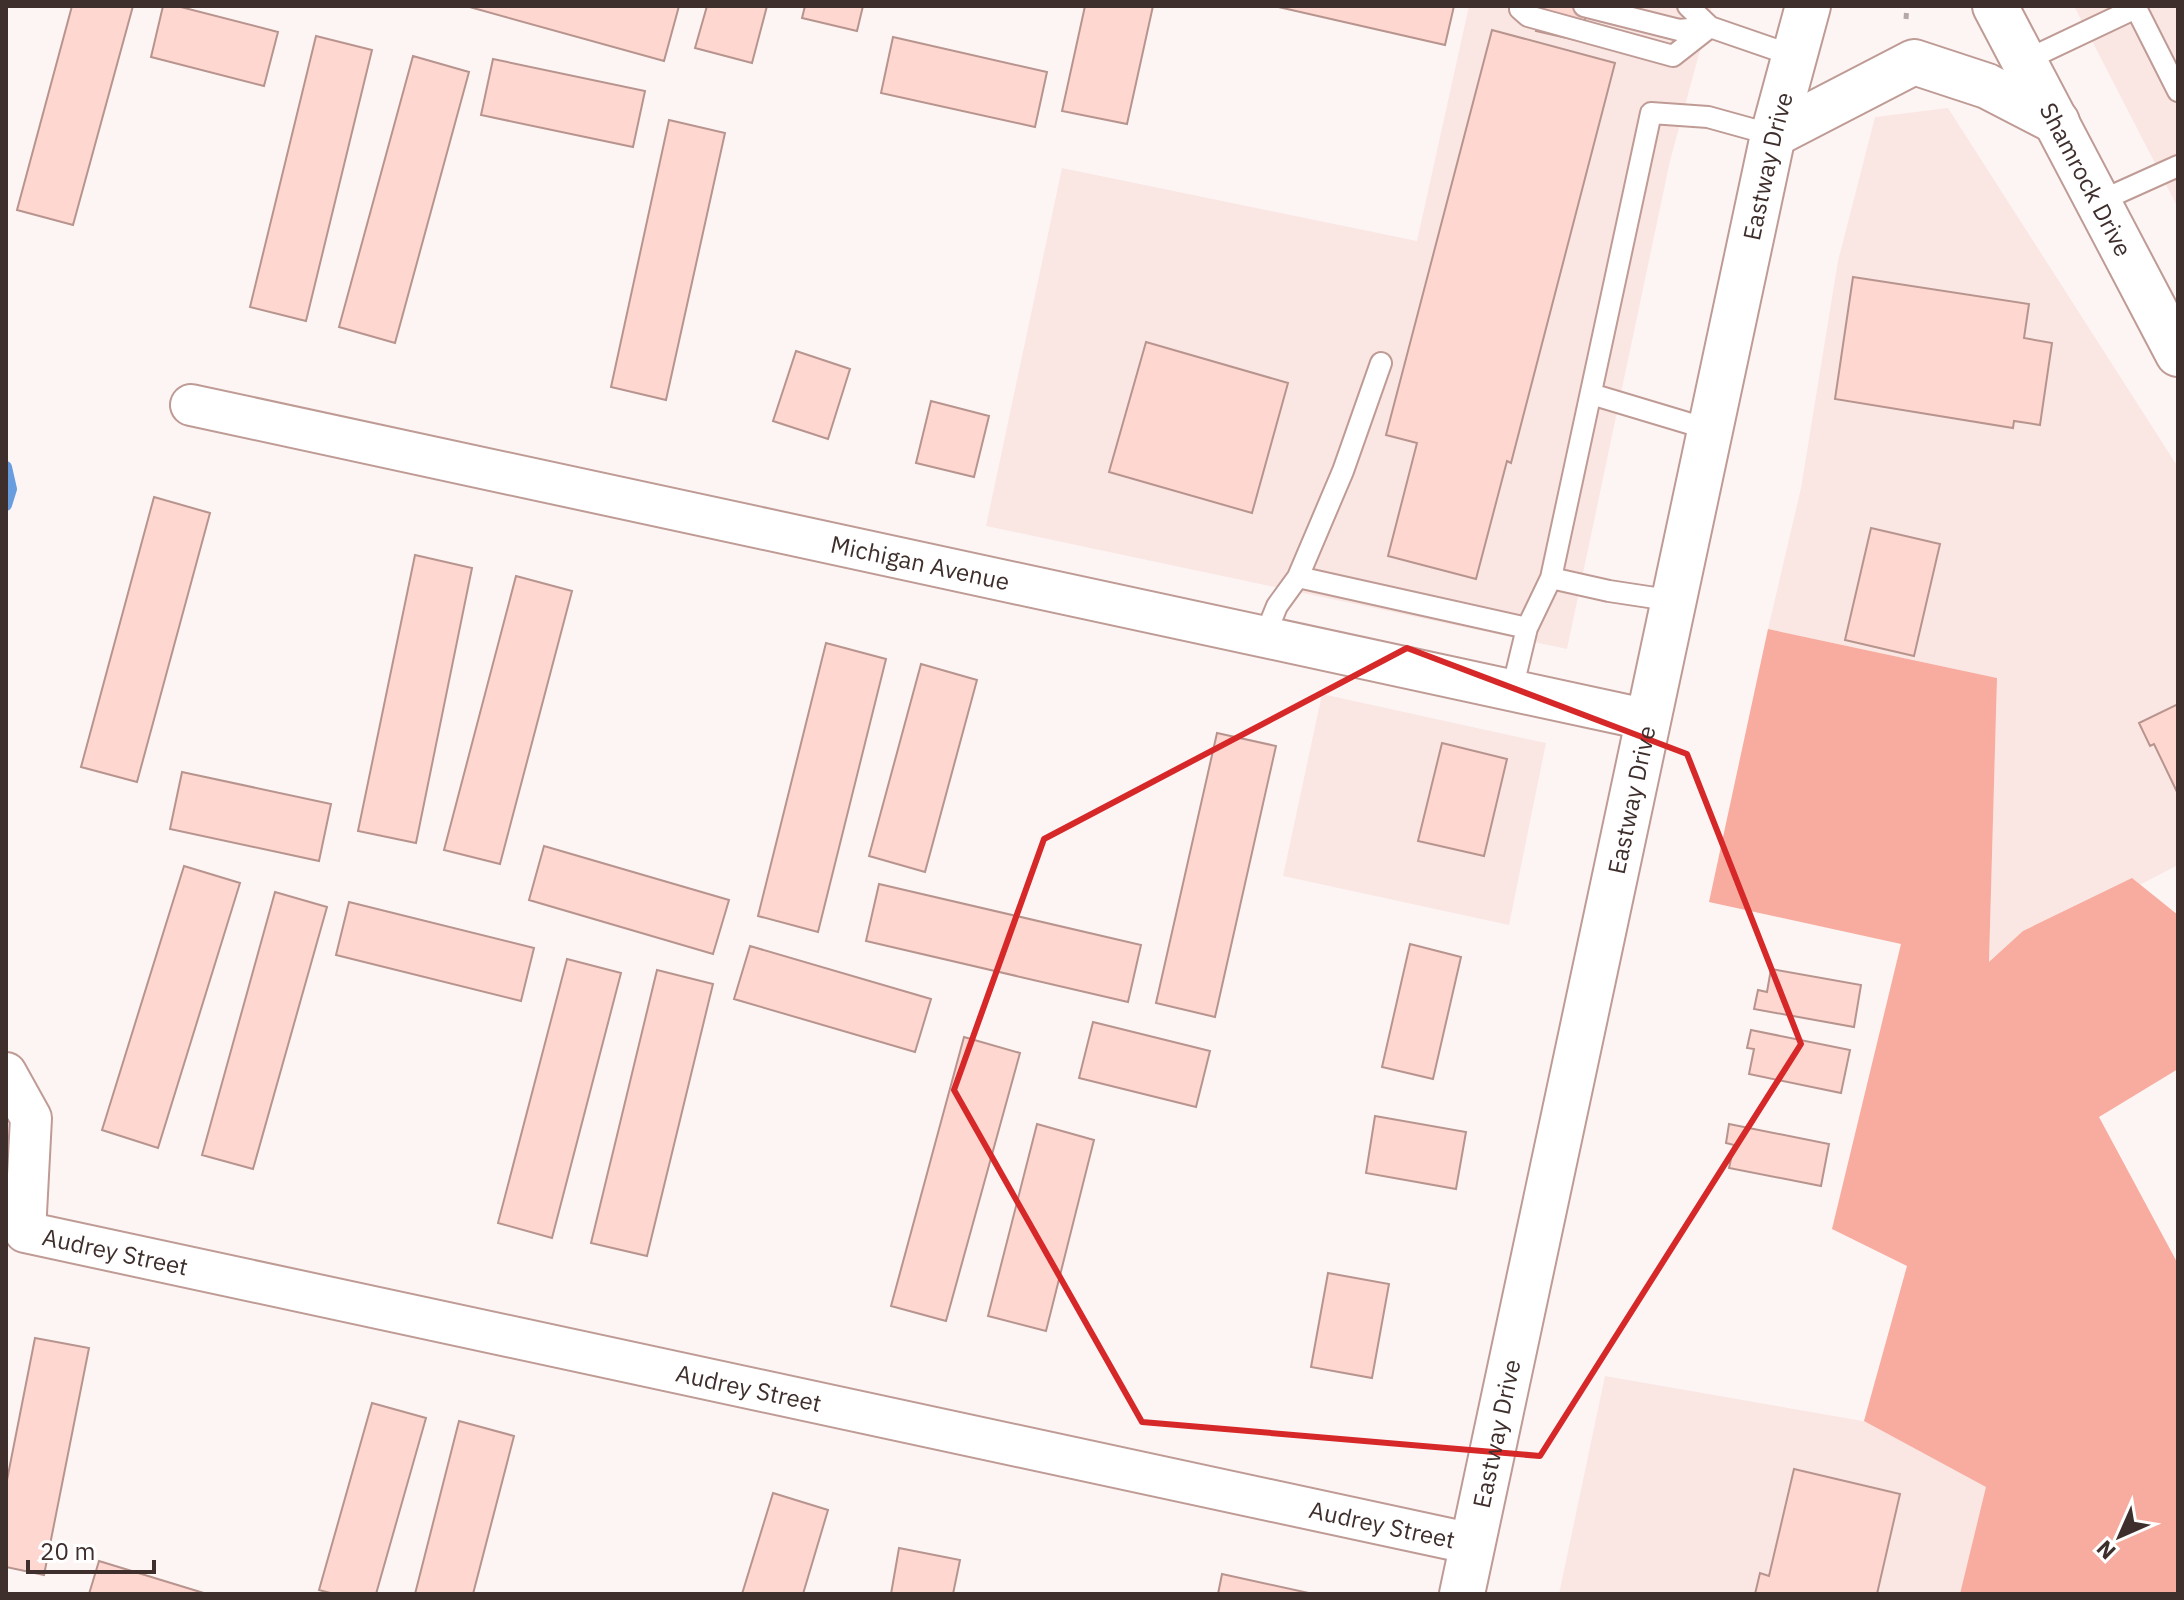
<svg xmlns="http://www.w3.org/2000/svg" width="2184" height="1600" font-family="'IBM Plex Sans',sans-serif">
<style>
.built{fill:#fae7e3}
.forest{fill:#f7ac9f}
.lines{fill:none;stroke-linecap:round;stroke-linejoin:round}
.stream{stroke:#689ddf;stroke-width:12}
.building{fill:#fdd7d0;stroke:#b8948e;stroke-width:2}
.lane-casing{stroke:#bf9b95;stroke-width:24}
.street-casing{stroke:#bf9b95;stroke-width:44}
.secondary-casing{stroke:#bf9b95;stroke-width:48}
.primary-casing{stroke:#bf9b95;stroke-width:48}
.path{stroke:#b4a9a8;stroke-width:5;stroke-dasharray:6 6;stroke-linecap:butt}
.lane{stroke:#fff;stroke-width:20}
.street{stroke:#fff;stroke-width:40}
.secondary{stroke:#fff;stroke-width:44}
.primary{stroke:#fff;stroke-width:44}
.marked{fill:none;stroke:#d62828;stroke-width:6;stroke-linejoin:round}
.labels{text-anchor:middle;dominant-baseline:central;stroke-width:6;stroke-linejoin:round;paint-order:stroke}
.street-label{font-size:24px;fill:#3e2f2d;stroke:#fff}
</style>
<rect width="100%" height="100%" fill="#fdf5f4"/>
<path class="built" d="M1469,6H1712L1670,161L1567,649L986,526L1062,168L1417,241Z
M2074,6H2178V208Z
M1948,108L2178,467V865L1989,963L1997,678L1768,629L1801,488L1838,261L1875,117Z
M1322,694L1546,743L1509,925L1283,876Z
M1605,1376L1989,1443L1981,1594H1559Z"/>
<path class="forest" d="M1768,629L1997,678L1989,962L2023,931L2132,878L2178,915V1069L2099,1117L2178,1264V1594H1960L1986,1487L1864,1421L1907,1266L1832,1229L1901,944L1709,902Z"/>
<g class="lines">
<path class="stream" d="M6,467L11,489L6,505"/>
</g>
<path class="building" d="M72,6H133L73,225L17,210Z
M163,6H177L278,32L264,86L151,57Z
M466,6H679L664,61Z
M707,6H767L752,63L695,48Z
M805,6H863L857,31L802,18Z
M1085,6H1153L1127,124L1062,111Z
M1274,6H1454L1445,45Z
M1542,6H1588L1580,41L1536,31Z
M1492,30L1615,63L1511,463L1507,461L1476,579L1388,556L1417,443L1386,435Z
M316,36L372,50L306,321L250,307Z
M893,37L1047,72L1035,127L881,93Z
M413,56L469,72L395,343L339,327Z
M493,59L645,91L633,147L481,115Z
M669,120L725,133L666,400L611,387Z
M1853,277L2029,304L2024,338L2052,343L2040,425L2014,421L2013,428L1835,399Z
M1146,342L1288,383L1252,513L1109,472Z
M796,351L850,369L828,439L773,421Z
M931,401L989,416L974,477L916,463Z
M154,497L210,513L137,782L81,767Z
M1871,528L1940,544L1914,656L1845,640Z
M415,555L472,568L416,843L358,831Z
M516,576L572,591L500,864L444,850Z
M826,643L886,659L818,932L758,916Z
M921,664L977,680L925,872L869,856Z
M2178,704V794L2154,744L2150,746L2139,723Z
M1217,733L1276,746L1215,1017L1156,1003Z
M1442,743L1507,759L1484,856L1418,841Z
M182,772L331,804L319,861L170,829Z
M544,846L729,900L713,954L529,900Z
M184,866L240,883L158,1148L102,1130Z
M879,884L1141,945L1128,1002L866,941Z
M275,892L327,907L253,1169L202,1155Z
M349,902L534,948L521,1001L336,955Z
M1410,944L1461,957L1433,1079L1382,1067Z
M750,946L931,999L915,1052L734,999Z
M567,959L621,973L552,1238L498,1223Z
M1771,969L1861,985L1854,1027L1754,1009L1758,990L1767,992Z
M657,970L713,984L647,1256L591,1243Z
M1093,1022L1210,1051L1196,1107L1079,1078Z
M1751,1030L1850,1050L1841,1093L1749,1074L1754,1049L1747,1048Z
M964,1037L1020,1053L946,1321L891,1306Z
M1375,1116L1466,1132L1456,1189L1366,1173Z
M1037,1124L1094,1140L1046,1331L988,1316Z
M1729,1124L1829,1144L1821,1186L1729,1168L1734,1145L1726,1143Z
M1328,1273L1389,1284L1372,1378L1311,1367Z
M35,1338L89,1348L44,1575L6,1567V1485Z
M372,1403L426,1418L376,1594H334L319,1590Z
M459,1421L514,1436L473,1594H415Z
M1794,1469L1900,1494L1877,1594H1755L1760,1573L1769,1576Z
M773,1493L828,1510L803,1594H742Z
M899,1548L960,1560L953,1594H891Z
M99,1561L207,1594H89Z
M1222,1574L1309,1593V1594H1218Z"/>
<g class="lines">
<g class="lane-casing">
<path id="lane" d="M1520,6V9L1528,16L1673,56L1710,27
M1584,6L1679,30L1710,27L1794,56
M1688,6L1710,27
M2024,61L2136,8L2178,91
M2098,202L2178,166
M1381,363L1343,471L1298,577L1527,628
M1591,394L1711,430
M1551,578L1609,591L1675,601
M1264,638L1277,606L1298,577
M1512,690L1527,628L1551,578L1651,113L1708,117L1773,135"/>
</g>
<g class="street-casing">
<g id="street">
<path id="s1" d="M191,405L1649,720"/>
<path id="s2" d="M6,1073L31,1118L25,1232L1473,1544"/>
</g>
</g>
<g class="secondary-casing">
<g id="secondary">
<path id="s3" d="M1995,6L2178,354"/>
</g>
</g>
<g class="primary-casing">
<g id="primary">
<path d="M1773,135L1914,62L1987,86L2057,122"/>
<path id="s4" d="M1462,1594L1773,135L1808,6"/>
</g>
</g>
<path class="path" d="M1906,19L1907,6"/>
<use href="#lane" class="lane"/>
<use href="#street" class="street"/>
<use href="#secondary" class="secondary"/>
<use href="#primary" class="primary"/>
</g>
<path class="marked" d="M1407,648L1687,754L1801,1044L1540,1456L1142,1422L954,1090L1044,839Z"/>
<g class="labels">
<g class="street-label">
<text stroke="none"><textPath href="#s4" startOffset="1460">Eastway Drive</textPath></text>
<text stroke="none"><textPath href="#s3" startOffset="196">Shamrock Drive</textPath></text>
<text stroke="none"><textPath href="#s1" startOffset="746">Michigan Avenue</textPath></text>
<text stroke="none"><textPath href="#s4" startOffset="812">Eastway Drive</textPath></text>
<text stroke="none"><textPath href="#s2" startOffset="258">Audrey Street</textPath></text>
<text stroke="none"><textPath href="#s2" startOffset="906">Audrey Street</textPath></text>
<text stroke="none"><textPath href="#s4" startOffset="164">Eastway Drive</textPath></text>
<text stroke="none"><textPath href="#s2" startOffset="1554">Audrey Street</textPath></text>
</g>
</g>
<rect width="2184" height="1600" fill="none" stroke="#3e2f2d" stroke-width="16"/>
<g transform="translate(2120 1536) rotate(225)" stroke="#ffffff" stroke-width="6" paint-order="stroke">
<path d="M0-6L14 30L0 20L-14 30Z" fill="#3e2f2d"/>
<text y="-12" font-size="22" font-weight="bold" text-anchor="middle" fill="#3e2f2d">N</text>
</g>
<path d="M28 1560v12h126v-12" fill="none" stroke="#3e2f2d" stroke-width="4"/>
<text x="40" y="1560" font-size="24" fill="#3e2f2d" stroke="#ffffff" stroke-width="6" paint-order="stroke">20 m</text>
</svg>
